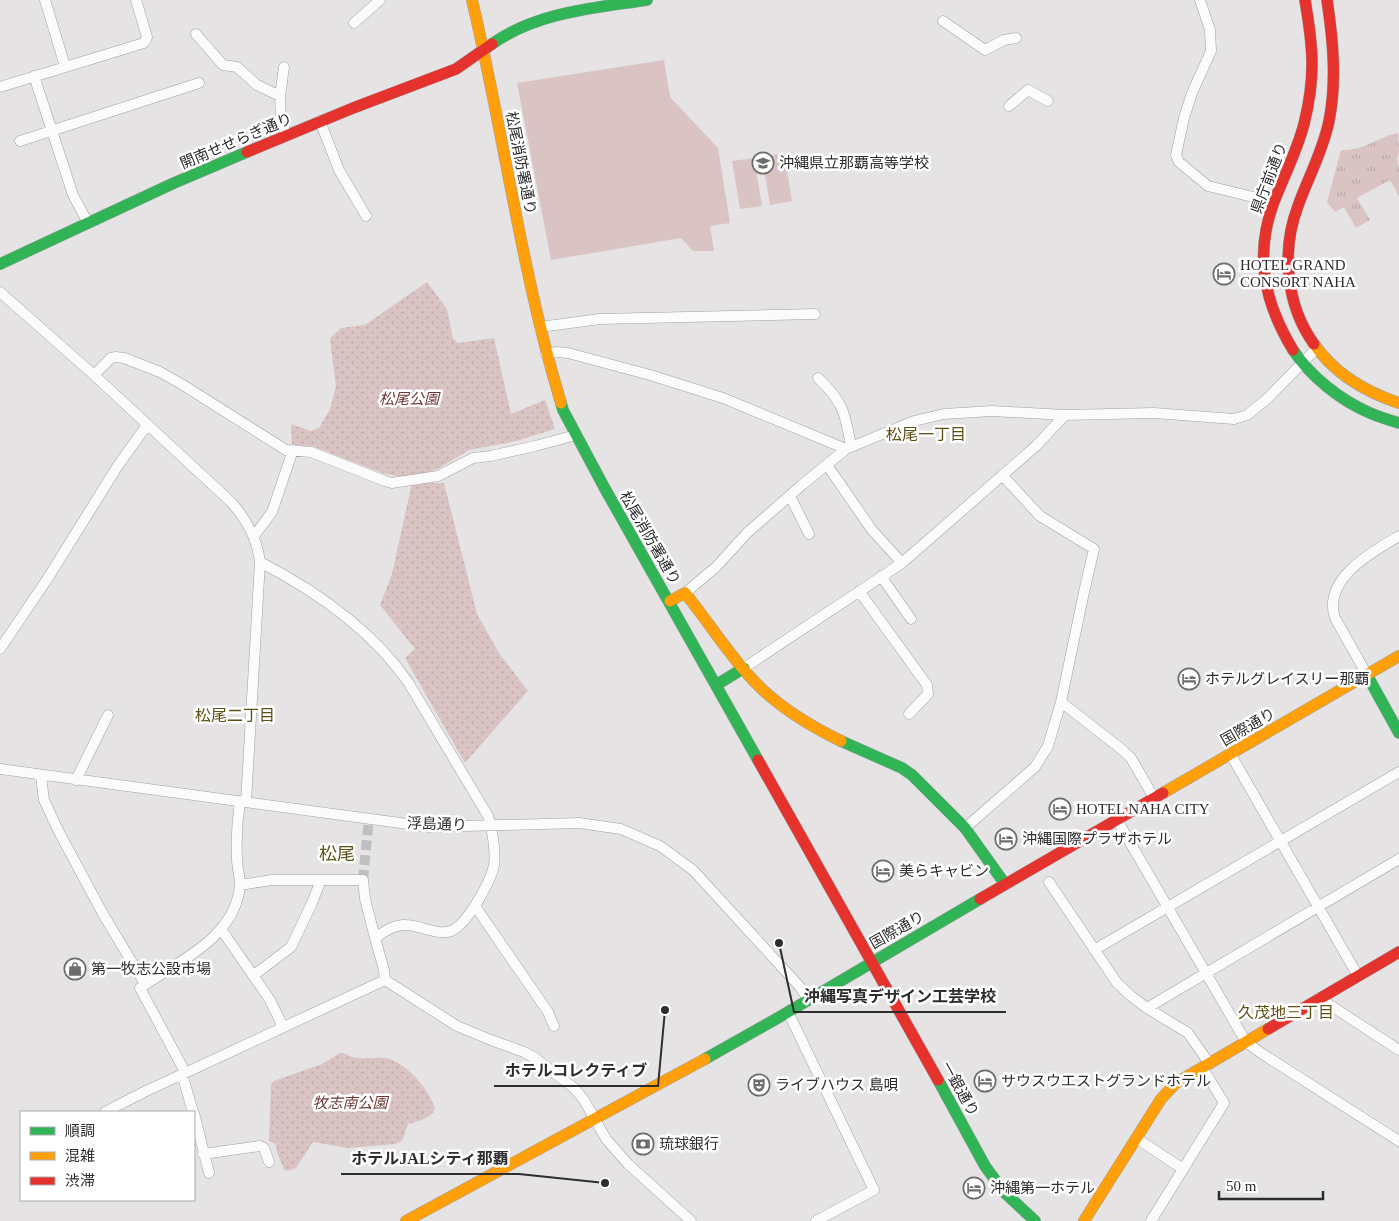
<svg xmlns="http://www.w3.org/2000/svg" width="1399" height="1221" font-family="'Times New Roman','Noto Sans JP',serif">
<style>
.grass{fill:url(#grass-tufts)}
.park{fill:url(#park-dots)}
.pitch{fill:#d9c4c3}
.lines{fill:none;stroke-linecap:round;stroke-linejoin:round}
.street-tunnel{stroke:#c0bfc0;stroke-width:10;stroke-dasharray:10 5;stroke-linecap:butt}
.street-casing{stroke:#a1a0a1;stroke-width:11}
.fast-casing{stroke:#a1a0a1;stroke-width:12}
.slow-casing{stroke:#a1a0a1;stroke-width:12}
.jam-casing{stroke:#a1a0a1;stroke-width:12}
.street{stroke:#fbfbfb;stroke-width:10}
.fast{stroke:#30b455;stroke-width:11}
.slow{stroke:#ff9f0a;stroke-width:11}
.jam{stroke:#e5322d;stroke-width:11}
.labels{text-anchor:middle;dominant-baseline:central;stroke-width:5;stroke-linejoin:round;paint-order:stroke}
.street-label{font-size:15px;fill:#2e2d2e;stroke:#fff}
.poi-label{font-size:15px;fill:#2e2d2e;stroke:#fff;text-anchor:start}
.park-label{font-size:15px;font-style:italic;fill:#6d3736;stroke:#fff}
.neighbourhood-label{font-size:16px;fill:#5d5012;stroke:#fff}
.quarter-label{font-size:18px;fill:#5d5012;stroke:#fff}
.leader{fill:none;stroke:#2e2d2e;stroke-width:2}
.callout-dot{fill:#2e2d2e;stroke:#fff;stroke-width:2}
.callout-label{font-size:16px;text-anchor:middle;font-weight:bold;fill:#2e2d2e;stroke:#fff;stroke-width:5;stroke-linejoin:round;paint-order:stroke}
</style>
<defs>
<pattern id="grass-tufts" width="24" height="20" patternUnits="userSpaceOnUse" patternTransform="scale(1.25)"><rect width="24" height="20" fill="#d9c4c3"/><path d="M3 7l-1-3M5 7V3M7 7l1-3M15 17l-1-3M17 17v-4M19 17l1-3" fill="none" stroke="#bba9a8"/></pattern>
<pattern id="park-dots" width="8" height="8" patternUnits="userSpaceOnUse" patternTransform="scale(1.25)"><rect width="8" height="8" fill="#d9c4c3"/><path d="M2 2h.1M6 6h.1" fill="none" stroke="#bba9a8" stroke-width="1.8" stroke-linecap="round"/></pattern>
</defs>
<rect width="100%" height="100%" fill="#e5e3e4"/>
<path class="grass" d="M1398,133L1399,151L1397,160L1399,167V196L1390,180L1357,198L1370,220L1356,228L1344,207L1335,212L1327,202L1341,150C1364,151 1377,137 1398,133Z"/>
<path class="park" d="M427,282L447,309L453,338L458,343L494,338L511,414L545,400L555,429L516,441L469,450L439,468L422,475L401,477L382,473L312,446L292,445L291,424L311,431L319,428L330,409L336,387L330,338L341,328L365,325Z
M412,483H444L477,614L499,653L528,691L465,763L405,658L415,649L380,605L392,574Z
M340,1053C347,1053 351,1058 358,1058C367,1059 376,1057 385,1058C405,1061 430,1090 435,1109C430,1119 418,1121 408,1124L402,1141L396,1144L348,1148L313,1142L296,1168L288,1171L284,1170L277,1152L276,1144L269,1141L271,1085L274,1081L322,1064Z"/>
<path class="pitch" d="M664,60L670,97L718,148L730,223L710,226L714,251H693L681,238L551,260L517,83Z
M784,153L792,201L770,205L762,157Z
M754,158L762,206L740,209L732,161Z"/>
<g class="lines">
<path class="street-tunnel" d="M363,880L369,818"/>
<g class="street-casing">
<path id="street" d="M45,0L65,66
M1200,0L1210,30L1211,51L1192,93L1184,118L1176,155L1179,162L1208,186L1273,202
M943,21L985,50L1004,40L1016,38
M354,23L380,0
M196,34L223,65L237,67L257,85L280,96L281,122L287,135
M34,76L73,195L88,223
M0,87L144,43L147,37L136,0
M280,96L284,67
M1009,106L1028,90L1048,101
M320,121L339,170L366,216
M20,141L199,83
M0,292L94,375L231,502C247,520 257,538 260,562L246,802
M540,327L600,319L815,314
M546,354L557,352L568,353L650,375L723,398L846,449
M94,375L111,358L116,357L124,358L160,372L183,385L286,450L311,452L385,481L392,483L438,476L473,458L491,456L535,446L576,435
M818,378C843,401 845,413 851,446
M827,465L872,530L902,563
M790,496L809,534
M254,536L272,512L293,450
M260,562C316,591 372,630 408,682L488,816C492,828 496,852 494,865C491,881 467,925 451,931C437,936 420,925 406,925C394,924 384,932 375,938L384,970L385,980
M881,576L911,619
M859,591L927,685L928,694L909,714
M685,593L716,567L747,533L803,484L846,449L914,421L944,414L992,411L1065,415L1154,413L1234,419L1247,415L1268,398L1317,348
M0,649L48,578L117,467L147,425
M744,668L902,563L1036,446L1065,415
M1367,675L1335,618C1322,579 1372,552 1399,536
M1061,702L1120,748L1131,758L1154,798
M1231,755L1358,976
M0,769L430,827L579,823L621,829L660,846L693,870L800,987L808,999
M41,776L44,800L59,832L103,914L145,984
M76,780L108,715
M1117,820L1246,1042L1261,1053L1399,1141
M965,828L1035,767L1048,746L1061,702L1084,592L1094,549L1040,516L1002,475
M1049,882L1117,983L1131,996L1147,1008L1188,1033L1209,1063
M240,885L272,880H363L365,899L375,938
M475,906L548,1012L554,1026
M221,929L270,1000L283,1027
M1094,950L1399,772
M254,975L291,947L312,903L321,880
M385,980L457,1026L491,1040L524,1052L535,1058L574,1088L584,1100L606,1139L628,1164L691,1221
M1319,998L1399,1050
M1147,1008L1399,859
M788,1012L874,1190L816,1221
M185,1072L140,988C177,962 236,938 240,885C240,877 237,867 237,859C236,839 237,821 240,802
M182,1074L193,1112
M105,1112L144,1092L385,980
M194,1113L209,1173
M1136,1138L1183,1169
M203,1154L260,1146L264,1148L269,1162
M1151,1221L1224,1103L1202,1067"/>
</g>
<g class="fast-casing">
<path id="fast" d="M492,44C537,12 594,8 647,0
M0,264L174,183L247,152
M1293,350C1311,377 1340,400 1370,413C1379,417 1389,420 1399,423
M561,403L563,410L604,487L758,760
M1367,675L1399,733
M716,685L744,668
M841,741L902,768L912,775L965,828L1005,884
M705,1059L776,1019L980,899
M938,1080L985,1166L1004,1192L1035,1221"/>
</g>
<g class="slow-casing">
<path id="slow" d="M472,0C504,134 521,271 561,403
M1314,344C1334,373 1366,392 1399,403
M670,601L685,593C711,625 734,663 764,691C787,712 814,728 841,741
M1163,793L1399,656
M406,1221L705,1059
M1084,1221L1161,1099L1176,1083L1268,1029"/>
</g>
<g class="jam-casing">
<path id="jam" d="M247,152L353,108L456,69L492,44
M1314,344C1286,305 1281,251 1298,206C1308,178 1323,151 1329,121C1337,81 1333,40 1327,0
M1293,350C1264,302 1254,255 1274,202C1284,176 1297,151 1304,124C1316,76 1313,47 1305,0
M758,760L938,1080
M980,899L1163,793
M1268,1029L1399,952"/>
</g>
<use href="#street" class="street"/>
<use href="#fast" class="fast"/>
<use href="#slow" class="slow"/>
<use href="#jam" class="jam"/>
</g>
<defs>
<g id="school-ring" transform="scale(1.125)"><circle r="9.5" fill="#fff" stroke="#6e6d6e" stroke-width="1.5"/><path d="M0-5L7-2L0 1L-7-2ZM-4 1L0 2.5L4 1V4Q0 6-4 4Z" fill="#6e6d6e"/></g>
<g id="hotel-ring" transform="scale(1.125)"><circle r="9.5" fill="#fff" stroke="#6e6d6e" stroke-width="1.5"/><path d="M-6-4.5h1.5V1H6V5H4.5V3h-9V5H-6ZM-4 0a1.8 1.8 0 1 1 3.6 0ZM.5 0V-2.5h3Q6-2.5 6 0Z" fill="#6e6d6e"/></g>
<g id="shop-ring" transform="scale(1.125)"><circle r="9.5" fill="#fff" stroke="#6e6d6e" stroke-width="1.5"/><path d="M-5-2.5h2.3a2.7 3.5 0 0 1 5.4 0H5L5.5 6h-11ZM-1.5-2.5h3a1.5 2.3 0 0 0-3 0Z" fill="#6e6d6e"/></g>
<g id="theatre-ring" transform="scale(1.125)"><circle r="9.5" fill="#fff" stroke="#6e6d6e" stroke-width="1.5"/><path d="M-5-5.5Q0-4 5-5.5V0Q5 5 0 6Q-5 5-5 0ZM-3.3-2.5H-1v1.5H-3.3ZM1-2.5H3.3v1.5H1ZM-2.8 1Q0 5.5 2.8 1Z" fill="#6e6d6e"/></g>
<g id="bank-ring" transform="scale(1.125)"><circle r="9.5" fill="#fff" stroke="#6e6d6e" stroke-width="1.5"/><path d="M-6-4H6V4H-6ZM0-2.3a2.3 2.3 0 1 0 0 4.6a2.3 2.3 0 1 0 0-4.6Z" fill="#6e6d6e"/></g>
</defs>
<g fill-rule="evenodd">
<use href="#school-ring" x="763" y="163"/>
<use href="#hotel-ring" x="1224" y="274"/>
<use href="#hotel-ring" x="1189" y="679"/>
<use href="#hotel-ring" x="1060" y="809"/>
<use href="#hotel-ring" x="1006" y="839"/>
<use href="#hotel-ring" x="883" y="871"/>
<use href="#shop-ring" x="75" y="969"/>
<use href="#hotel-ring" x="985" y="1081"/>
<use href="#theatre-ring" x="759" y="1085"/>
<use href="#bank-ring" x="643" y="1144"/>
<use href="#hotel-ring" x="974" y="1188"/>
</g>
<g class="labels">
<g class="street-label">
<text transform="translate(236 141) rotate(-23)">開南せせらぎ通り</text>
<text transform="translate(521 163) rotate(79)">松尾消防署通り</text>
<text transform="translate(1269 178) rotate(-69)">県庁前通り</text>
<text transform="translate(650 538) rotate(60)">松尾消防署通り</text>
<text transform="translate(1248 727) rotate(-30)">国際通り</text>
<text transform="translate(437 824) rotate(2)">浮島通り</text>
<text transform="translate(897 930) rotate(-30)">国際通り</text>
<text transform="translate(960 1089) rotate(61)">一銀通り</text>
</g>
<g class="poi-label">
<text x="779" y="163">沖縄県立那覇高等学校</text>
<text x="1240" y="265">HOTEL GRAND<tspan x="1240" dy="17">CONSORT NAHA</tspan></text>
<text x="1205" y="679">ホテルグレイスリー那覇</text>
<text x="1076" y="809">HOTEL NAHA CITY</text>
<text x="1022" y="839">沖縄国際プラザホテル</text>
<text x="899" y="871">美らキャビン</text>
<text x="91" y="969">第一牧志公設市場</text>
<text x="1001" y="1081">サウスウエストグランドホテル</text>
<text x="775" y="1085">ライブハウス 島唄</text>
<text x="659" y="1144">琉球銀行</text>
<text x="990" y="1188">沖縄第一ホテル</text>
</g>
<g class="park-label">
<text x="409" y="399">松尾公園</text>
<text x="350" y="1103">牧志南公園</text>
</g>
<g class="neighbourhood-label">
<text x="926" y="434">松尾一丁目</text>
<text x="235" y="715">松尾二丁目</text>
<text x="1286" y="1012">久茂地三丁目</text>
</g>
<g class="quarter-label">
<text x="337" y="854">松尾</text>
</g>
</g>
<path class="leader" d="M779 943L794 1012H1006M665 1010L658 1086H494M605 1183L519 1174H341"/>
<g class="callout-dot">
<circle cx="779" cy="943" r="5"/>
<circle cx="665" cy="1010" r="5"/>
<circle cx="605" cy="1183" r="5"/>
</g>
<g class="callout-label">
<text x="900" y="1002">沖縄写真デザイン工芸学校</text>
<text x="576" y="1076">ホテルコレクティブ</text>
<text x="430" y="1164">ホテルJALシティ那覇</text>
</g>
<rect x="20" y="1111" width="175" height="90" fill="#ffffff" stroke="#ababab"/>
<rect x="30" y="1127" width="25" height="8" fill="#30b455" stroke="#ababab"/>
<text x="65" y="1136" font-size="15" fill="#2e2d2e">順調</text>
<rect x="30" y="1152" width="25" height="8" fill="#ff9f0a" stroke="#ababab"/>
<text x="65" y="1161" font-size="15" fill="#2e2d2e">混雑</text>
<rect x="30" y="1177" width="25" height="8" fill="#e5322d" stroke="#ababab"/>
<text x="65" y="1186" font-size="15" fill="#2e2d2e">渋滞</text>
<path d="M1219 1191v8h104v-8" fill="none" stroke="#2e2d2e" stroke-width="2.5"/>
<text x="1226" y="1191" font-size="15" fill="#2e2d2e" stroke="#ffffff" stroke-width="4" paint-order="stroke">50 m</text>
</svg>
